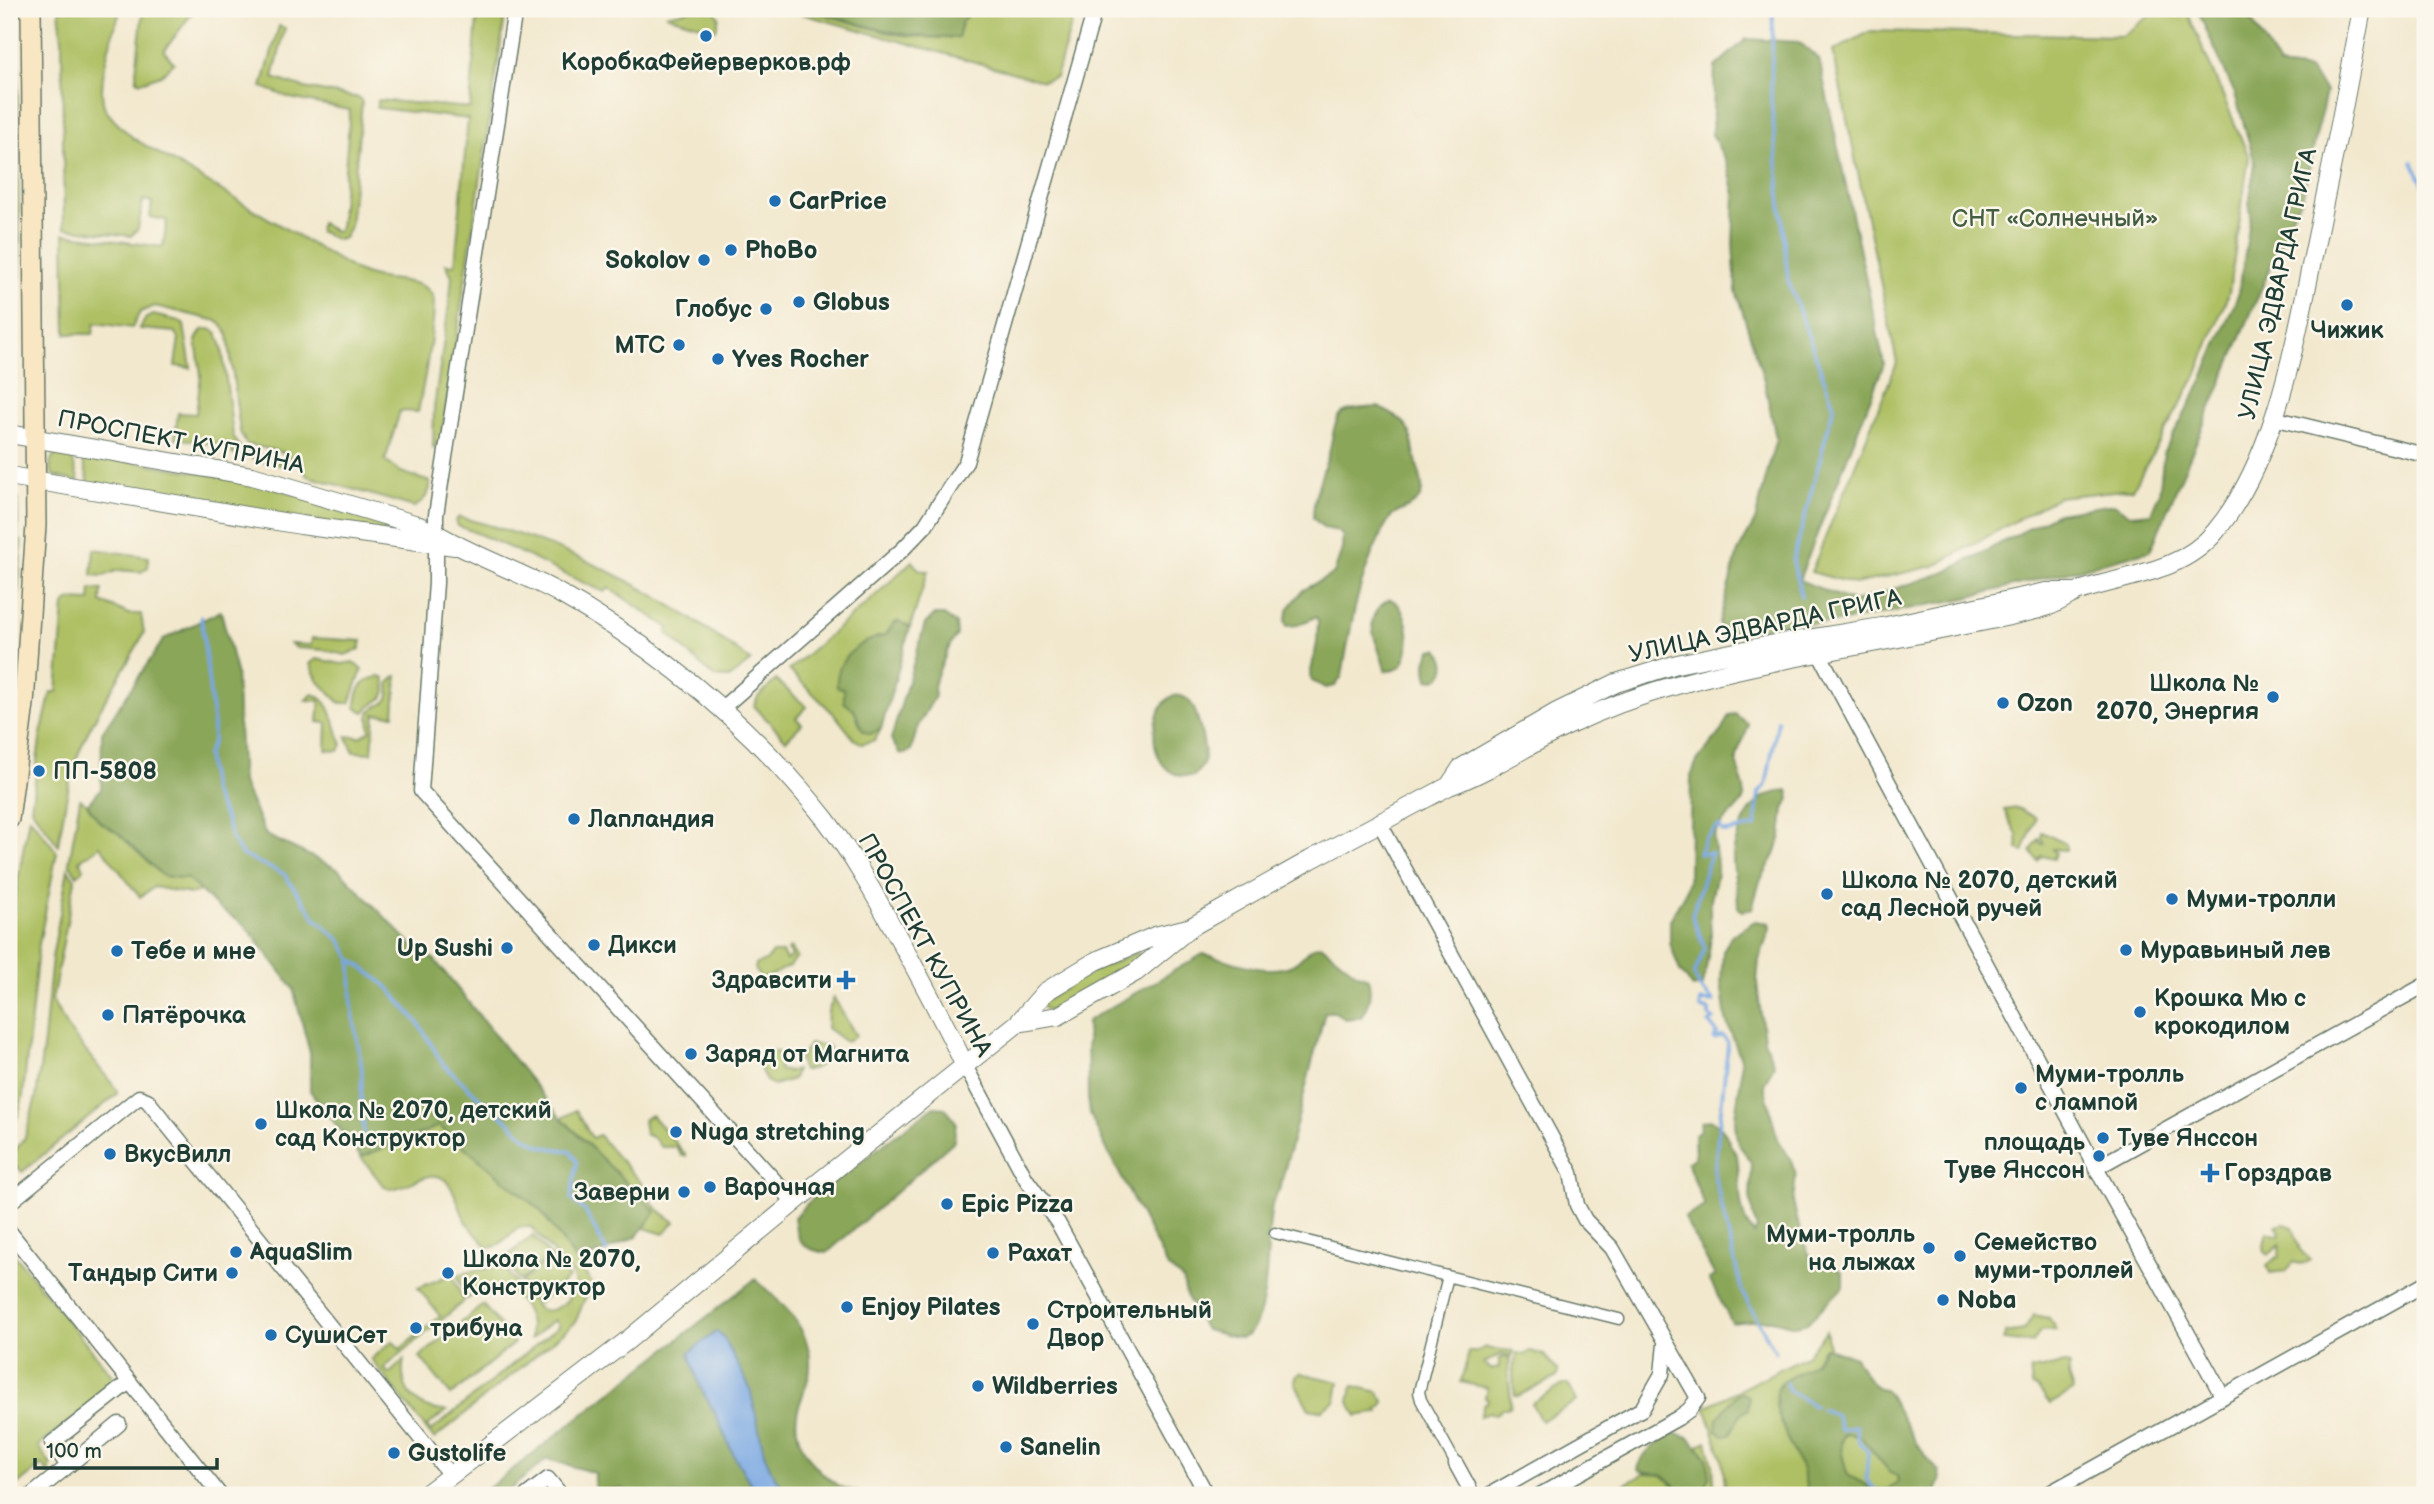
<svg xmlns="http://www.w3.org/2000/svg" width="2434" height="1504" font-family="'Balsamiq Sans',sans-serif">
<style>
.green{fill:#aec063;stroke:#667e4c;stroke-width:2}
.forest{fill:#8aa659;stroke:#547246;stroke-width:2;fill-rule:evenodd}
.water{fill:#79a7e2;stroke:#4c728b;stroke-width:2}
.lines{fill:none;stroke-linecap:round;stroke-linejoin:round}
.stream{stroke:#79a7e2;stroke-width:3.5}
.pedestrian-casing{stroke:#69796a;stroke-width:13}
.minor-casing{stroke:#69796a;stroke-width:17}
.tertiary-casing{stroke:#69796a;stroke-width:20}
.secondary-casing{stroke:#69796a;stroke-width:22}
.pedestrian{stroke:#fff;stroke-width:10}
.minor{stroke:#fff;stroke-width:14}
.tertiary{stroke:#fff;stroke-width:18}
.secondary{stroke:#f9e7c3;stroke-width:19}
.poi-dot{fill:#1f6fb2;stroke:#fbf7ec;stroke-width:2.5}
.labels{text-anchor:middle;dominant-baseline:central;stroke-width:5;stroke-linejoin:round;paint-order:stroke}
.poi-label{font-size:24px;font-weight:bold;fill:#1f3d34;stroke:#fbf7ec;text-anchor:start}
.park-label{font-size:24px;fill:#435e40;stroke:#fbf7ec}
.street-label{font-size:24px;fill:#1f3d34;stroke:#fbf7ec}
</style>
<rect width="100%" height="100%" fill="#fbf7ec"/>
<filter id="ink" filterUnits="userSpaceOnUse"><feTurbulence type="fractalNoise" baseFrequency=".0143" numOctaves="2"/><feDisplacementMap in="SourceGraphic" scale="14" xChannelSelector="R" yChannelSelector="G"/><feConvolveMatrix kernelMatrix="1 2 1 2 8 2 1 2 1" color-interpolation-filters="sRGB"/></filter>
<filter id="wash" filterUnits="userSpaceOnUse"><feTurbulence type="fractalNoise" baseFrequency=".00686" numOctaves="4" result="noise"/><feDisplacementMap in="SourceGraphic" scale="28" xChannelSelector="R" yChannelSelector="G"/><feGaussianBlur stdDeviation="1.57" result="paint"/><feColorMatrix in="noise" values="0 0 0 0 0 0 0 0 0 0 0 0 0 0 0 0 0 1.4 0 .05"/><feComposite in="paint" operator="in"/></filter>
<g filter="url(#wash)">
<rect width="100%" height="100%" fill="#f2e8ce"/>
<path class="green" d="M9,9H17L20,277L9,278Z
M59,9H121C113,32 94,89 106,110C112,120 124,129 133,138L357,271C379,282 403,277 422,286C426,288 431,292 433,297C438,313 422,391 418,412L400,411L385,461L401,472L430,482C432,491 422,504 414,507L307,476L299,463L294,465L286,453L246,444L240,432L228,335L223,326L217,321L155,306L140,312L132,328L95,323L93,334H66L64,234L163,247L167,220L150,217L152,202L143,200L138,229L131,236L64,228L62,39Z
M143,9H195L164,51L174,63L161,75L141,82L137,80L136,72Z
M460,9H506L441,441L433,448L434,408L450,298L452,276L446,264L455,265L468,119L377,108L378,100L470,108L477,17L472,12Z
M694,9L715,11L719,17L716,30L666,15Z
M784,9C819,9 851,24 886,32C908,37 935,38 958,38L962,21L974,9H1076L1056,77L1043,81Z
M2159,9H2186L2249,157L2229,292L2196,376L2133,489L2058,497L1934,566L1855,584L1811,572L1897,363L1833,51L1871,31L2122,36Z
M279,26L285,28L273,78L304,88L359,98L362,102L350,226L345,237L342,239H335L319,231L321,223L336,232L340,230L350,110L290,98L262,87Z
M153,315L179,321L184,325L191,368L175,366L179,338L175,332L139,329L146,318Z
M210,329L217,333L222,347L233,435C239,457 262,455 280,459L286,466L232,454L233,447L175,438L178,413L196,414L201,375L196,340L202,330Z
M61,451L70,452L79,482L54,476C47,465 50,456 61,451Z
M81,453L255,482L409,529L408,536L89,484Z
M9,494L18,499V540L22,541L9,706Z
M459,517C573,546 658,590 751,661L729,678L714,677L667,633L669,628L609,588L605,592C555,572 509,544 458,526L456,521Z
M94,549L149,557L148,567L141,572L118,570L104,576L92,575Z
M912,561C916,567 920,572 928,571L910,628L906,624L887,635L877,637L844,689V702L854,710L860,725L878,732L881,729L875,740L862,744L854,739L836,716L789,670L877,594Z
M91,589L102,590L101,602L129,614H141L144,633C121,677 90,718 74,766C66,792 63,819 58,845L31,808L36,774H41V768L36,767L41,734L51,692H57L64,605L70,600L90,601Z
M312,638L362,641L360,649L345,655L325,650L296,648L291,644L311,645Z
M316,659L342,664L353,662L362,670L350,703H340L318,681L310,664Z
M397,676L394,715L375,714L372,753L354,752L346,736L360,737L370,731L369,712C383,701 392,705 389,683L394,677Z
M379,677L384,678C391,703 377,697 364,712L356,708C356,692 362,679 379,677Z
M776,680L807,707L796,718L802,724L786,740L754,706L758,697Z
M313,694C334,701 333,726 342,744L339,751L326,750L327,723L318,722L320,701L306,700Z
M80,799L87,804L100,822L118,833L163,876L188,879L200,891L191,894L154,887L140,897L100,846L79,861L84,868L77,876L69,863Z
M2017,808L2036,818L2023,852L2018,849L2017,834L2004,810Z
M29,816L57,852L38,949L23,1096L18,1115L9,1136V932Z
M2042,832L2066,844V850L2053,849L2056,853L2054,859L2042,856L2038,861L2031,851L2039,839L2041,844H2044L2041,837Z
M68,869L75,880L52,1000L66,1026L117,1090V1094L22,1172L18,1167L9,1175V1160L25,1137L36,1097L44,1041L52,958Z
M791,948L797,957L789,967C778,970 772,978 760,978L755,970L756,964L766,961L772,953H782L786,960L792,956L788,950Z
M1135,953L1142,955L1136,962L1061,1007L1047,1011L1042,1006L1045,1001L1093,971Z
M834,998L856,1036L846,1042L827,1028L828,1011Z
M809,1044L828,1046L831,1057L815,1068L803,1071L799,1059Z
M765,1050L781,1053L779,1070L790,1072L796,1070L793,1079L774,1085L766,1081L758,1064V1056Z
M576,1110L592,1138L599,1135C613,1154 628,1167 643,1185C648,1191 644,1188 647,1195C652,1207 665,1215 675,1222L664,1234L644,1228L655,1212L562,1118Z
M651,1115L686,1155V1156H682L676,1147H661L654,1138L645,1134L643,1120Z
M439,1126L540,1210L596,1289L586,1296L575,1323L434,1439L371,1359L393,1341L400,1349L440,1316L418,1288L452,1274L464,1301L384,1368L389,1374L404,1360C398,1390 417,1411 447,1411L427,1426L431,1431L559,1326L554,1320L530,1339C535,1301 500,1273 467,1299L457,1275L501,1265L538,1308C553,1318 581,1295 573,1276L531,1227H519L497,1246L488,1248C481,1239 472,1231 466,1221C457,1207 454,1172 430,1176C415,1179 404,1188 389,1189L382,1184L361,1157Z
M2284,1224L2293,1227L2300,1250L2310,1260L2302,1265L2294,1262L2286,1271L2270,1273L2267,1266L2279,1257L2280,1244L2269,1255L2265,1252L2264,1245L2267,1232L2279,1236L2280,1232L2276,1226Z
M533,1235L550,1256L520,1281L503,1260Z
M9,1248L111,1374L114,1383L111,1389L38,1446L51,1465L49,1473L42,1465L9,1492Z
M552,1257L569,1278L538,1303L521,1282Z
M483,1305L514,1343L451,1395L420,1357Z
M2034,1315L2049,1318L2056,1330L2040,1331L2033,1343L2003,1340L2006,1333L2024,1330Z
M1826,1331L1829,1347L1822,1349L1814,1363L1781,1383L1786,1436L1801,1467L1809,1495H1726L1722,1458L1705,1407L1806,1356Z
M1485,1347C1492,1351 1504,1349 1513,1351L1511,1357L1502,1354L1484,1363L1492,1370L1499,1367V1359L1503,1357L1510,1359C1505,1380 1513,1390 1510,1407L1502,1409L1495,1415L1489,1412L1480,1416L1484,1403H1487L1488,1399L1485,1397L1487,1388L1461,1382L1469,1352H1477Z
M1530,1351L1544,1355L1558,1371L1557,1377L1518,1396L1515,1395C1512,1379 1512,1368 1517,1353L1524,1355Z
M2065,1364L2070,1365L2068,1375L2073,1391L2050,1404L2037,1387L2032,1386L2030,1370Z
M1300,1373L1339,1382L1336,1401L1320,1411L1309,1409L1295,1383L1296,1376Z
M1565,1384H1568L1577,1401L1541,1421L1532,1404L1534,1402Z
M1354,1386L1378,1392L1384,1401L1383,1406L1378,1409L1379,1412L1357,1416L1349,1402L1352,1387Z
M1845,1434L1860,1436L1889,1471L1897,1475L1898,1482L1889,1489L1873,1492C1866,1482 1855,1481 1847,1474C1845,1462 1836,1444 1845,1434Z
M1707,1441L1713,1465L1715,1495H1604L1644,1474L1662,1475L1674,1487L1707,1458L1698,1446Z"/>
<path class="forest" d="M805,9H974L962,21L958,38C903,39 857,23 805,9Z
M2197,9H2245L2279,66L2309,70L2326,92L2302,199L2296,207L2150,551L1966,598L1833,623L1783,624L1721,639L1719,622L1738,552L1755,521L1776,438L1764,380L1736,291L1733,244L1735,194L1728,166L1712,134L1715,67L1746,39L1799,42L1819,59L1884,364L1799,580L1854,602L1946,572L2058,513L2114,504L2130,515L2151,513L2159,494L2164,452L2200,385L2239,293L2251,214L2249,204L2255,163L2235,94Z
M1378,407C1417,426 1407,427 1417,464C1419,474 1423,480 1422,490C1420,508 1402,507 1391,517C1386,523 1381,534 1378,541C1357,583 1350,631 1342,676L1335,686L1326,688L1312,681L1310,676L1317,643L1318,620L1315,617L1298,625L1287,626L1285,621L1289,608L1303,590L1334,574L1342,549L1343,536L1338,531L1324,528L1313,518C1313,495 1322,475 1329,453C1332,444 1333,417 1344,412C1353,408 1368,408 1378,407Z
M1390,599C1414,607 1417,678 1385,670C1379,642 1357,618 1390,599Z
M221,611L236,672L242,782L266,835L338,869L420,953L434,959L561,1118L656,1212L636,1237L589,1258L574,1257L540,1210L439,1126L361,1157L310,1091V1053L293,988L245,925L217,907L188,879L163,876L118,833L100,822L87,804L101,789L102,732L164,639Z
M934,615H944L956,624L957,635L950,645L937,675L934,687L935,696L918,726L911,750L905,754L899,753L891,739L925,624Z
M899,621L910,628L881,729L871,734L863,731L854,710L844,702V689L837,687C835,657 860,641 886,635L893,624Z
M1438,649C1448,660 1449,671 1436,680L1428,679C1425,667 1425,661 1431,650Z
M1174,695C1180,696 1185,696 1189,701C1197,708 1207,750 1204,762C1202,768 1198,771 1194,776C1144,782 1146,708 1174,695Z
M1735,714L1748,724C1747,739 1735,748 1737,764C1738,775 1748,789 1743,800C1737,812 1716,824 1714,838C1713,845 1718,860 1717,870C1717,881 1712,890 1711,901C1709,912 1710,923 1711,933C1711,944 1705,975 1702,986L1693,987L1680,971L1670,943V920L1686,891L1689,875L1691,776L1697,761L1722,730L1729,715Z
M1788,790L1790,799L1784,809L1781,836L1775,855L1760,881L1752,909L1742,911L1738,907C1738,890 1733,874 1733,857C1734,839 1747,809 1762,798C1769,793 1780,792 1788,790Z
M1755,921L1769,923L1770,929L1759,960L1757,982L1764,1040L1774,1065L1764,1084L1777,1138L1791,1160L1796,1175L1793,1202L1802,1239L1812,1260L1818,1265L1835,1266L1843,1273V1287L1807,1323L1796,1326L1772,1320H1761L1732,1323L1709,1279L1715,1276L1684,1218L1705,1206L1687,1163L1695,1157L1694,1135L1700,1130L1701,1122L1710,1120C1731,1130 1724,1140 1737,1155C1741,1180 1736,1215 1754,1234L1757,1229L1753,1216L1750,1196L1752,1163L1740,1146L1736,1134L1735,1116L1741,1078V1059L1726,1020L1721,982L1723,951L1731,936Z
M1321,945L1356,973L1368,978C1372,993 1369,1004 1361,1017L1345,1019L1335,1012H1325L1280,1188C1278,1192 1274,1197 1273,1202C1264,1229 1274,1326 1242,1338C1237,1340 1213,1331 1205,1330L1186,1295L1183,1280L1168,1267L1099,1134L1090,1114L1088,1098L1087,1021L1203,954C1230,959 1262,976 1290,966C1305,960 1303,949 1321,945Z
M933,1107L945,1108L956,1122L954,1141L827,1253C801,1249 797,1243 794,1217L813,1198Z
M755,1279C777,1299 803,1320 809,1351C814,1378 802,1390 797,1414C792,1442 815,1470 837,1485C843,1489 851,1490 858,1492L859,1495H629L622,1488L594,1493L595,1473L547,1459L503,1495H480Z
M1825,1347L1855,1357C1863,1369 1869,1387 1884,1389L1889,1395L1918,1446L1939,1472L1940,1481L1935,1495H1809L1801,1467L1786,1436L1776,1407L1777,1391L1781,1383L1814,1363ZM1845,1434L1860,1436L1889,1471L1897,1475L1898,1482L1889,1489L1873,1492C1864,1480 1856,1482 1847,1474C1845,1462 1836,1444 1845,1434Z
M1738,1393H1743L1749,1397L1748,1409L1741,1414L1730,1434L1722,1435L1716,1431L1717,1419Z
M1674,1433L1689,1437L1707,1458L1710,1477L1705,1487L1697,1494C1675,1495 1679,1485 1664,1476C1655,1471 1645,1476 1638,1470C1640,1455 1660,1439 1674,1433Z"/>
<path class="water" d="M717,1331L725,1340L750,1388L764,1453L773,1475L789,1495H766L752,1486L734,1456L714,1411L701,1389L689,1353Z"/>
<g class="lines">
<path class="stream" d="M1773,9L1771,99L1788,280L1834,406L1793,561L1801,596
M2412,162L2425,188
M201,617L213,720V741L207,755L212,791L226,820L232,839L242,855L284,874L316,919L341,941L351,959L387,986L419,1024L443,1064L487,1105L504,1117L526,1138L543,1147L571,1151L577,1162L571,1199L585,1211L607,1252
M351,959L352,1006L362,1070L361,1105L364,1132
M1776,1353L1742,1292L1714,1174L1728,1043L1723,1036L1714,1039L1717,1033L1709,1023L1714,1019L1709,1016V1010L1700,1008L1701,1001L1714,1002L1701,989L1694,975L1705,948L1692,916L1711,853L1699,854L1705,838L1719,826L1723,832C1735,832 1743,827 1755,827L1759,793L1766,785L1778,720
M1786,1383L1789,1390L1814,1406
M1821,1409L1836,1415L1841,1430L1856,1426L1858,1440L1868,1452L1866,1479L1879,1495"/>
</g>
</g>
<g filter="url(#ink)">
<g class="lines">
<g class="pedestrian-casing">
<path id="pedestrian" d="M1275,1233L1619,1319
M1448,1276L1419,1392L1421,1400L1456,1464"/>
</g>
<g class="minor-casing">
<path id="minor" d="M515,9L436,515V583L421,791L794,1202
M2273,418L2425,455
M1814,644L2096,1168L2223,1397
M721,709L902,550L925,526L966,462L1095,9
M1379,822L1571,1173L1577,1205L1585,1220L1612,1248L1698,1398L1689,1410L1678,1418L1540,1495
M964,1064L1026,1179L1058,1223L1207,1495
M2096,1168L2425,985
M9,1203L139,1097L147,1100L451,1476
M9,1231L220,1495
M1456,1464L1473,1495
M68,1466L119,1424
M32,1495L68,1466L52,1443L129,1382
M527,1495L548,1479L561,1495
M1489,1495L1642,1409L1662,1374L1665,1344
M2046,1495L2425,1284"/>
</g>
<g class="tertiary-casing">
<path id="tertiary" d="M9,434L252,476L414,524C431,530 445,539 461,547C493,563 525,575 557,592C660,650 753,727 826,820C854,857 876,897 898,937C921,979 944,1021 964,1064
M9,476L301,525L455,546
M1449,786L1461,768L1557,712L1616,683L1677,664L1770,645L1882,627L2046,592H2073
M1018,1023L1058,1016L1136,972L1191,927L1310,860L1449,786C1490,771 1526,746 1565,727C1602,709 1640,695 1680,684C1771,659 1863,646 1955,627C1986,620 2019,616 2049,606C2059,602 2069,595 2079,591C2126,575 2181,573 2215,532C2278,457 2297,331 2317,237C2333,161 2348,85 2362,9
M425,1495L628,1340L809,1190L1018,1023L1045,992L1096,961L1155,936L1188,928"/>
</g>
<g class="secondary-casing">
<path id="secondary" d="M9,819L24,704L36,525L31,9"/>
</g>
<use href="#pedestrian" class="pedestrian"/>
<use href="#minor" class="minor"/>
<use href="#tertiary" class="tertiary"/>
<use href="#secondary" class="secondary"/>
</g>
</g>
<g class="poi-dot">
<circle cx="706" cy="36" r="7"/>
<circle cx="775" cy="201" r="7"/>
<circle cx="731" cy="250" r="7"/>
<circle cx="704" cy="260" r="7"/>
<circle cx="799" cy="302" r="7"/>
<circle cx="2347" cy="305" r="7"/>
<circle cx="766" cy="309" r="7"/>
<circle cx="679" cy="345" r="7"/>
<circle cx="718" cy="359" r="7"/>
<circle cx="2273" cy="697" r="7"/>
<circle cx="2003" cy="703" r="7"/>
<circle cx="39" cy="771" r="7"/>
<circle cx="574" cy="819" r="7"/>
<circle cx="1827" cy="894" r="7"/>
<circle cx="2172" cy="899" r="7"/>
<circle cx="594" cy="945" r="7"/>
<circle cx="507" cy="948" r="7"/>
<circle cx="2126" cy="950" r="7"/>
<circle cx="117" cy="951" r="7"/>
<path d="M842.5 969.5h7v7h7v7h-7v7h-7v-7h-7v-7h7z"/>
<circle cx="2140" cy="1012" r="7"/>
<circle cx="108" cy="1015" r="7"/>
<circle cx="691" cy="1054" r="7"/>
<circle cx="2021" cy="1088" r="7"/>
<circle cx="261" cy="1124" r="7"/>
<circle cx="676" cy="1132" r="7"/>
<circle cx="2103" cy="1138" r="7"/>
<circle cx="110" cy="1154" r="7"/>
<circle cx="2099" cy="1156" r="7"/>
<path d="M2206.5 1162.5h7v7h7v7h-7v7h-7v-7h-7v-7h7z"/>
<circle cx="710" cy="1187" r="7"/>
<circle cx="684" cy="1192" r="7"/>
<circle cx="947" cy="1204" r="7"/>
<circle cx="1929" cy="1248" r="7"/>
<circle cx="236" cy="1252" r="7"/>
<circle cx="993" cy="1253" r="7"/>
<circle cx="1960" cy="1256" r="7"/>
<circle cx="232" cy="1273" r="7"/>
<circle cx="448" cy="1273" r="7"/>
<circle cx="1943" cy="1300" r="7"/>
<circle cx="847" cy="1307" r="7"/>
<circle cx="1033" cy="1324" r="7"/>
<circle cx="416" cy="1328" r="7"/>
<circle cx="271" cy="1335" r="7"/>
<circle cx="978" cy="1386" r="7"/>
<circle cx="1006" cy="1447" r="7"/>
<circle cx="394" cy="1453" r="7"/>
</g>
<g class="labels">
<g class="poi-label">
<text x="706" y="62" text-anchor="middle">КоробкаФейерверков.рф</text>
<text x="789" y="201">CarPrice</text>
<text x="745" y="250">PhoBo</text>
<text x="690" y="260" text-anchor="end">Sokolov</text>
<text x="813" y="302">Globus</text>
<text x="752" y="309" text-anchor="end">Глобус</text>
<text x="2347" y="330" text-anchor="middle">Чижик</text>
<text x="665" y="345" text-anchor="end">МТС</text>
<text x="732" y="359">Yves Rocher</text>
<text x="2259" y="683" text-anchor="end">Школа №<tspan x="2259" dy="28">2070, Энергия</tspan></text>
<text x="2017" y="703">Ozon</text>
<text x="53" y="771">ПП-5808</text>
<text x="588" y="819">Лапландия</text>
<text x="1841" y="880">Школа № 2070, детский<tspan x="1841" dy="28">сад Лесной ручей</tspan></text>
<text x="2186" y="899">Муми-тролли</text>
<text x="608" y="945">Дикси</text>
<text x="493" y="948" text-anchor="end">Up Sushi</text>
<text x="2140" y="950">Муравьиный лев</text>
<text x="131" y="951">Тебе и мне</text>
<text x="832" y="980" text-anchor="end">Здравсити</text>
<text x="2154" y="998">Крошка Мю с<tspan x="2154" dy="28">крокодилом</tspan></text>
<text x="122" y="1015">Пятёрочка</text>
<text x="705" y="1054">Заряд от Магнита</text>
<text x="2035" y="1074">Муми-тролль<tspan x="2035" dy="28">с лампой</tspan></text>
<text x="275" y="1110">Школа № 2070, детский<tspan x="275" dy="28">сад Конструктор</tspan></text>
<text x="690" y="1132">Nuga stretching</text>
<text x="2117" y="1138">Туве Янссон</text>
<text x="2085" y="1142" text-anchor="end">площадь<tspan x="2085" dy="28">Туве Янссон</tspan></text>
<text x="124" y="1154">ВкусВилл</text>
<text x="2224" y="1173">Горздрав</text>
<text x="724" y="1187">Варочная</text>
<text x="670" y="1192" text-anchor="end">Заверни</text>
<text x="961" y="1204">Epic Pizza</text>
<text x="1915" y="1234" text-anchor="end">Муми-тролль<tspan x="1915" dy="28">на лыжах</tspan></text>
<text x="1974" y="1242">Семейство<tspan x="1974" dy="28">муми-троллей</tspan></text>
<text x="250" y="1252">AquaSlim</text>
<text x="1007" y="1253">Рахат</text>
<text x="462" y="1259">Школа № 2070,<tspan x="462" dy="28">Конструктор</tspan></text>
<text x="218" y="1273" text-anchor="end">Тандыр Сити</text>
<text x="1957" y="1300">Noba</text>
<text x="861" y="1307">Enjoy Pilates</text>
<text x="1047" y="1310">Строительный<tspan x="1047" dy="28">Двор</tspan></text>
<text x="430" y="1328">трибуна</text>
<text x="285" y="1335">СушиСет</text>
<text x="992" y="1386">Wildberries</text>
<text x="1020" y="1447">Sanelin</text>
<text x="408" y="1453">Gustolife</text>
</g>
<g class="park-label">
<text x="2055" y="218">СНТ «Солнечный»</text>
</g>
<g class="street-label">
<text transform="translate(2278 284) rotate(-77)">УЛИЦА ЭДВАРДА ГРИГА</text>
<text transform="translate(181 442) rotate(11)">ПРОСПЕКТ КУПРИНА</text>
<text transform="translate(1765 626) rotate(-12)">УЛИЦА ЭДВАРДА ГРИГА</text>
<text transform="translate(925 945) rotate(61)">ПРОСПЕКТ КУПРИНА</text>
</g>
</g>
<rect width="2434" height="1504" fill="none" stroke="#fbf7ec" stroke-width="35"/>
<path d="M35 1458v10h182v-10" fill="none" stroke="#1f3d34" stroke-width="3.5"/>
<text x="46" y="1458" font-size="21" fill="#1f3d34" stroke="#fbf7ec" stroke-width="5" paint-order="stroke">100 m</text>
</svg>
